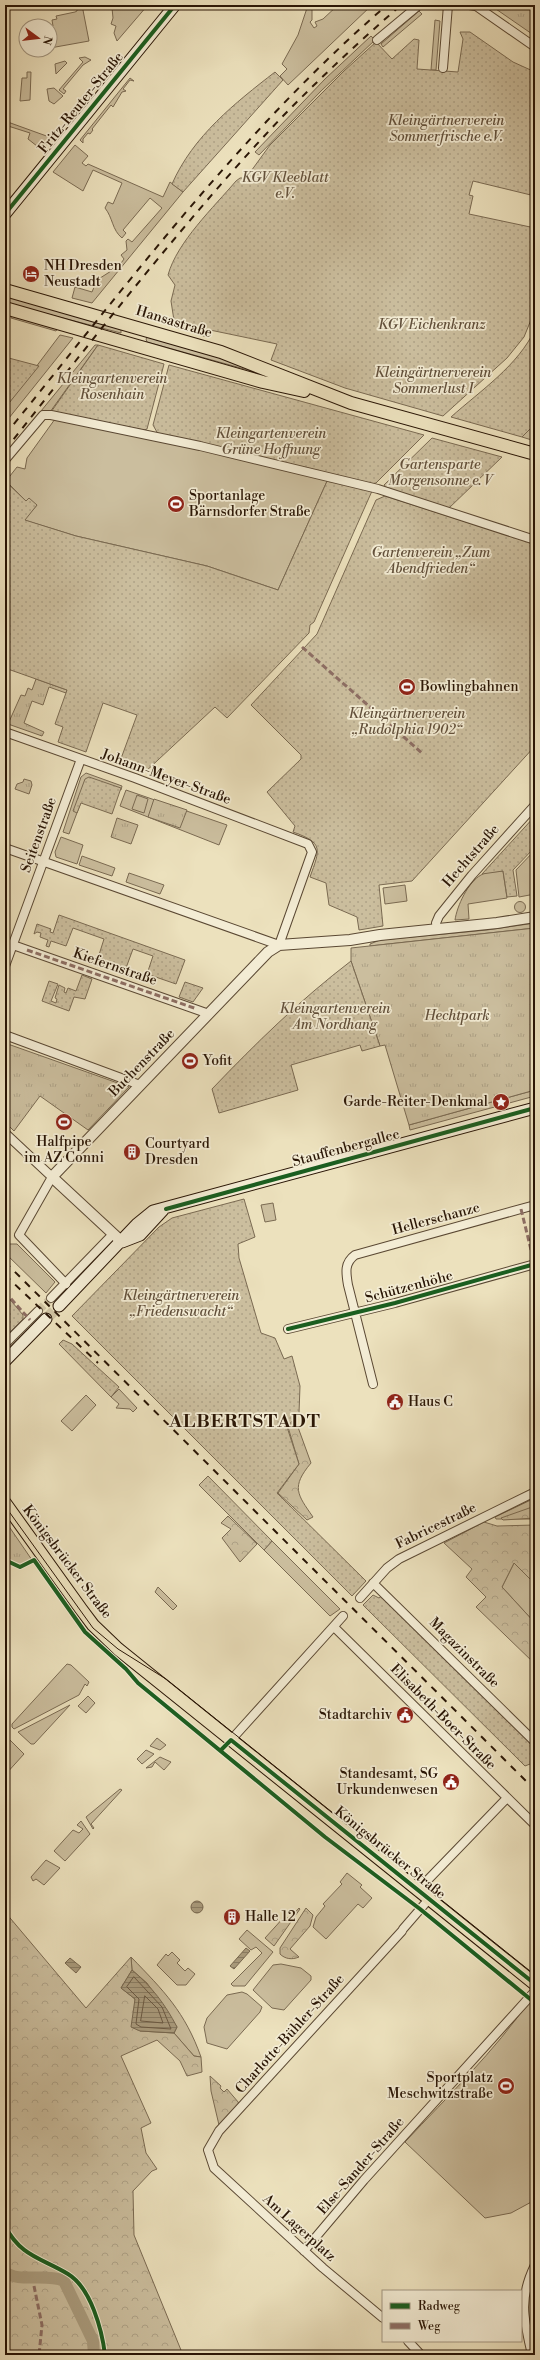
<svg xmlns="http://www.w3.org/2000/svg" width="540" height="2360" font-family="'Libre Bodoni',serif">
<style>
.grass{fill:#cbbe9e;stroke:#7a6a52}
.forest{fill:url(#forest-crowns);stroke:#7a6a52}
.park{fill:url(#park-tufts);stroke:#7a6a52}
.garden{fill:url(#garden-dots);stroke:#7a6a52}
.water{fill:url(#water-rules);stroke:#76664e}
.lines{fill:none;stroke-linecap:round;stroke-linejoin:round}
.shore{stroke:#6a5842;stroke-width:1}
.river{stroke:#aa9c7e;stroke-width:12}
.minor-tunnel{stroke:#cfc2a1;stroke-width:8;stroke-dasharray:8 4;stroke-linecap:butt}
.secondary-tunnel{stroke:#cfc2a1;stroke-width:11;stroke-dasharray:11 5.5;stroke-linecap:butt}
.minor-casing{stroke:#5a4833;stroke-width:10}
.tertiary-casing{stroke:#5a4833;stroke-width:12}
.secondary-casing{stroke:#291505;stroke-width:13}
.primary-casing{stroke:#291505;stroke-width:14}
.minor{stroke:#f3ecd4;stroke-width:8}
.tertiary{stroke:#f3ecd4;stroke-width:10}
.secondary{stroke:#f3ecd4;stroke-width:11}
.primary{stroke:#ece1bd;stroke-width:12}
.tram{stroke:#291505;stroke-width:1}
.rail{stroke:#291505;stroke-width:2;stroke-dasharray:7 7;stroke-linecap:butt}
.quiet{stroke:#8d6e63;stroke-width:3;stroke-dasharray:6 3;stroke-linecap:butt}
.cycleway-casing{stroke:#f3ecd4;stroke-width:6}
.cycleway{stroke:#1b5e20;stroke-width:4}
.labels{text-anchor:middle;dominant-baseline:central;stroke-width:3.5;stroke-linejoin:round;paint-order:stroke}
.street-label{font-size:14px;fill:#291505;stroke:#f3ecd4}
.park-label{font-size:14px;font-style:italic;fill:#62503b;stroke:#f3ecd4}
.poi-label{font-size:14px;fill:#291505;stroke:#f3ecd4;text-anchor:start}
.district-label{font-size:18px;font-weight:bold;letter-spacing:1px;fill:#291505;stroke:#f3ecd4}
</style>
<defs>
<pattern id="forest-crowns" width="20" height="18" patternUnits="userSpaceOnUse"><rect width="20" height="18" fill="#cbbe9e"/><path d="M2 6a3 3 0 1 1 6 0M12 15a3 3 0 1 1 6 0" fill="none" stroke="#aea287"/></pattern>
<pattern id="park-tufts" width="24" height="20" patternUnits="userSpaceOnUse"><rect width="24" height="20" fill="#cbbe9e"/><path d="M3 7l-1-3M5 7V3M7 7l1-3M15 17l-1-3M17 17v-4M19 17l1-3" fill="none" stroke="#aea287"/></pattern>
<pattern id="garden-dots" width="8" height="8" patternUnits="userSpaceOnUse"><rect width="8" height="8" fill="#cbbe9e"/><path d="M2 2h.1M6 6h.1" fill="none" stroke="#aea287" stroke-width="1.8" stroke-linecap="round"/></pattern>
<pattern id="water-rules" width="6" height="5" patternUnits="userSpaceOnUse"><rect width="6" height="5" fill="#aa9c7e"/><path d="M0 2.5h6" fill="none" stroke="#8a7e65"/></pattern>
</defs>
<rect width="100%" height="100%" fill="#ece1bd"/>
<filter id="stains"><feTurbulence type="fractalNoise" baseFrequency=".005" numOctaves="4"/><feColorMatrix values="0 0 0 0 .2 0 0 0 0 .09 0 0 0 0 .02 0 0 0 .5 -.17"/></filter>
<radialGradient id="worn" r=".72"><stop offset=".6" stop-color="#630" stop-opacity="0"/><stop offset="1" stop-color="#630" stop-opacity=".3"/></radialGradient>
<path class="grass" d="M77,5H82L89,41L50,48V27L53,26L52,20L57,19L56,16L75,12L77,11Z
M118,5L147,6L117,41L114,33L116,26L111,24L113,18L112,8Z
M308,5H312V20L310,22L314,28L317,26L315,22L323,19L338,5H372L288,85L280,76L287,69L282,64L298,35Z
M419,11L422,14L383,47L381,44Z
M435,20L440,21L436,70H431Z
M371,36L375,40L321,91L259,155L255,152L325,79Z
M85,57L91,60L83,65L63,89L66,91L64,94L59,90L83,62L79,58Z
M65,61L67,63L56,74L55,64Z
M27,72H31L30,100L20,101L22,78H27Z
M130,78L134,81L130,80L123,89L126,91L122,92L113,107L111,105L92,129L93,130L90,134L88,133L83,139V143L80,140Z
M54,88L63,96L54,104L49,101L47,89Z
M5,121L52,138L42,150L28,139L30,133L5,125Z
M75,145L88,156L82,163L86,166L88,164L163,197L170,182L183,192L92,303L72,298L75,287L92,292L97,280L119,266L124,259L121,255L127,250L126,241L128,239L132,242L162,208L150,198L123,230L126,233L122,238C112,230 113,218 105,208L108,202L113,204L122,183L93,170L83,191L53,172Z
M5,296L121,328V333L5,303Z
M12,315L58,328L56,331L11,318Z
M60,335L73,338L5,423V408Z
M148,336L214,355L266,375L147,342L146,339Z
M95,345H98L50,412L41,411Z
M55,419L148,436L328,479L278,590L207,566L76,536L24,520L37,505L26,501L6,481L17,467L25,469L27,458Z
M535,424V441L522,437Z
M86,773L122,786L121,790L89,781L69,834L63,832L81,777Z
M126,790L227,825L219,845L120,806Z
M61,837L83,845L77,864L56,857L55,852Z
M535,850V894L519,897L516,870Z
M82,856L115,868L112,876L79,865Z
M503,871L507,898L468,904L469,919L455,920C457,906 468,882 481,875C487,871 497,872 503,871Z
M129,873L164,885L160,894L126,882Z
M405,885L407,901L385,904L383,888Z
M514.5 907a5.5 5.5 0 1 1 11 0a5.5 5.5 0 1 1-11 0Z
M535,923V928L370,946V944L380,940L487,930Z
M535,1090V1096L410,1130L409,1125Z
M273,1203L276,1220L265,1222L261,1205Z
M5,1241L9,1244H17L55,1282L46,1293L5,1253Z
M119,1389L137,1408L133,1412L130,1409L116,1408L119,1404L111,1397Z
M86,1395L96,1405L72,1431L61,1421Z
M535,1498V1519H496L495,1517Z
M272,1541L340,1609L330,1616L264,1550Z
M514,1563L535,1584V1623L502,1587Z
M158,1587L177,1606L173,1610L155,1592Z
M67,1664L71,1665L89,1682L87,1686L85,1684L79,1695L14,1729L12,1727V1724Z
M88,1696L95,1703L86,1713L78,1706Z
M70,1705L34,1744H31L18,1732Z
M5,1735L24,1754L5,1775Z
M157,1738L166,1745L160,1750L150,1746Z
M146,1750L154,1754L142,1764L137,1759Z
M160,1757L171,1762L164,1770L155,1762L152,1767L146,1768Z
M120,1789L122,1790L91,1824L94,1828L93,1829L86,1817Z
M81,1821L90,1834L65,1861L54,1851L73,1830L79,1833L83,1829L77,1825Z
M46,1860L60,1868L44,1885L36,1879L33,1881L31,1877Z
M347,1873L362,1885L360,1887L372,1898L363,1908L358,1904L326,1939L313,1927L316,1917L325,1906L323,1904L342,1884L340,1882Z
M247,1930L273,1952L245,1986H233L231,1984L262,1953L256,1947L251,1950L239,1939Z
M172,1952L180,1960L177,1963L185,1971L188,1968L195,1974L186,1985H177L157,1965L166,1954L168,1956Z
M131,1957C164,1991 185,2012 201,2057L194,2056L174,2033L177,2027L147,1983L132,1970Z
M281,1964L301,1968L311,1976V1980L284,2010L272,2008L253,1990L273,1965Z
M242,1992L247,1994L262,2007L260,2012L227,2049L207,2043L204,2027L207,2018L227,1995Z
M530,2000L535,2004V2200L511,2213L485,2218L405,2142C448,2096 494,2052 530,2000Z"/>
<path class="forest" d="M295,1419L311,1463C291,1487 297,1494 313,1517L307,1520L278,1493L299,1464L288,1427Z
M535,1506V1518L503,1520L501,1518Z
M228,1516L257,1544L240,1562L222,1538L231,1529L221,1523Z
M484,1522L497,1526L535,1525V1584L514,1563L502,1587L535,1623V1664L476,1607L486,1597L466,1577L472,1569L444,1543Z
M299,1908L300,1909L274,1946L265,1938L285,1916L289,1919Z
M306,1908L313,1915L310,1926L290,1949L299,1957C292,1960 285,1959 280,1954V1948Z
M5,1912L86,2008L131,1957L132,1970L121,1988L135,1999L140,2031L174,2033L194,2056L201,2057L202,2072L187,2076L180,2061L157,2040L121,2056L151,2123L141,2128L146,2153L157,2169L152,2171L133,2191L134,2235L183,2355H5Z
M210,2076L221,2086L220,2088L224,2092L227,2089L239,2103L219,2125L211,2091Z"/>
<path class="park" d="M493,5H535V36L493,7Z
M36,679L67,690L66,693L49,687L43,705L32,701L24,723L44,732L42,736L8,724L21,695L25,696L28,688L32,690Z
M24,779L31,781L32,785L29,794L15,789L17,784L23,782Z
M137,795L148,799L144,813L132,809Z
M154,799L187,810L180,828L148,817Z
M117,818L138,825L131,844L111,837Z
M535,928V1090L409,1125L385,1045L380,1046L351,961V948Z
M5,1043L129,1087L88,1130L40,1096L14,1131L5,1122Z
M8,1525L32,1560L20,1566L5,1558V1528Z"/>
<path class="garden" d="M460,32H470L513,62L535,72L530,78L535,83V196L473,181L469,195L473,196L469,214L535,228V310L524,337L507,358L443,416L345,388L271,360L277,344L210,330L207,337L175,327L171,301L175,285L168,275C177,242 214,207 236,181L240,178H246L270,145L344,71L376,42L392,59L414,39L419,40L417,69L458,72L463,39Z
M275,72L283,80L183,192L172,184C193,136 235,103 275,72Z
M535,329V424L522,437L451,417C480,391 519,365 535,329Z
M98,345L164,364L147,429L144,430L51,412Z
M5,357L39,366L5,408Z
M169,365L424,435L376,483L370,484L158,434L153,425Z
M432,438L502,457L448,509L387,490L384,485Z
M328,479L372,491L314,622L310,625L309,633L227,718L215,707L144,773L119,764L137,715L103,703L86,752L58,742L63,727L55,724L67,690L5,668V481L26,501L29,498L37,505L25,520L76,536L207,566L278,590Z
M385,496L535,544V746L412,881L379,885L383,926L359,930L357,917L329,905L326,883L310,877C320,849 324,843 293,832L295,826L267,792L301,759V755L251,705L317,634L376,500Z
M89,777L121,788L112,814L81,803L77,813L73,811L85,779Z
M535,816V847L513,870L517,896L507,897L503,871L482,874Z
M59,915L185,960L176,984L147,974L153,956L133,949L126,968L98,958L104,939L73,928L66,946L51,941L49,947L46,946L48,940L40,937L41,933L37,932L34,934L37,924L51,929L50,932L53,933Z
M351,961L380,1046L362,1051L360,1045L291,1065L298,1090L219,1113L212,1089C256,1043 300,1000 351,961Z
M82,975L92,979L85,999L74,997L69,1011L42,1001L49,981L58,984L51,1001L56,1003L57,999L55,998L59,985L65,988L64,992L66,993L68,988L76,991Z
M185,982L203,988L193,1002L179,997Z
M244,1199L255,1237L238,1244L239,1258L261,1333L275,1338L284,1359L292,1356L300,1386L299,1413L287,1427L299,1464L277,1493L366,1581L352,1596L72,1316L159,1227L172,1218Z
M7,1296L23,1315V1319L5,1337Z
M63,1340L72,1344L119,1387L111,1397L59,1344Z
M208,1476L272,1541L264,1550L199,1485Z
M373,1595L379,1598L383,1595L535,1748V1762L525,1766L363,1605Z"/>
<path class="water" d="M191 1907a6 6 0 1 1 12 0a6 6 0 1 1-12 0Z
M246,1948L250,1951L234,1969L230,1966Z
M70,1958L81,1967L76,1973L65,1963Z
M132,1970C152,1987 165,2004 177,2027L174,2033L140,2031L131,2027L135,1999L121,1988Z"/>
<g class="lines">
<path class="shore" d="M134,1977L162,2007L171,2029L141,2027L136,2024L139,1999L127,1987Z
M145,1996L158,2009L163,2023L141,2021Z"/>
<path class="river" d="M5,2272C18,2283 47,2273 64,2281L93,2341L94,2355"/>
<path class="minor-tunnel" d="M38,1311L51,1298"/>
<path class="secondary-tunnel" d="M46,1319L59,1306"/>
<g class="minor-casing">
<path id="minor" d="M469,5L476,6L535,47
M377,40L419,5
M443,68L448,5
M5,460L43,415H51L200,446L378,489L535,540
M5,732L135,778L308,844L312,852L279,945L5,848
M437,930L436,923L439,916L472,875L535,805
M13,945L209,1014
M5,966L81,759
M5,1035L140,1085
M5,1133L52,1177L19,1235L66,1284
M51,1298L113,1234
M288,1329L395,1303L535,1264
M5,1344L38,1311
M373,1384L348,1285C346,1273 344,1263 355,1255L535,1205
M373,1583L535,1742
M360,1598L387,1568L399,1559L535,1492
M334,1627L535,1825
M231,1740L343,1616
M418,1890L507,1798
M403,1929L429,1899
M304,2251L364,2180L535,1991
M383,2318L323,2268L214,2168L208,2150L219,2131L402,1931
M408,2341L421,2355
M532,2355C524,2319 518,2300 535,2265"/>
</g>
<g class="tertiary-casing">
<path id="tertiary" d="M122,1242L52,1177L268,952L279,945L350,940L380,935L497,923L535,917"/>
</g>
<g class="secondary-casing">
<path id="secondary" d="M5,214L175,5
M122,1242L140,1235L163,1210
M59,1306L137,1224L153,1211L535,1108
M5,1361L46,1319"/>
</g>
<g class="primary-casing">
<path id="primary" d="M5,290L221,352L351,403L535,454
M5,308L263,382L304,391
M5,1503L81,1609L93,1625L118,1649L535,1984"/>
</g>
<use href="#minor" class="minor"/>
<use href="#tertiary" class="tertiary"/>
<use href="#secondary" class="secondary"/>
<use href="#primary" class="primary"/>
<path class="tram" d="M5,217L176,5
M5,1506L93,1628L118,1649L166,1679L535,1975"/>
<path class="rail" d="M5,435C126,286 241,131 387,5
M5,450C95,337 183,222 282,117C320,78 360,41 401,5
M5,1262L535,1790
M5,1275L98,1363"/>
<path class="quiet" d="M302,647L423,754
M27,950L197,1009
M521,1209L535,1266
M5,1292L30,1320
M34,2286L42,2325L39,2355"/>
<g class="cycleway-casing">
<path id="cycleway" d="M5,214L175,5
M166,1209L535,1108
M288,1329L395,1303L535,1264
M5,1560L20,1567L34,1560L85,1632L126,1669L138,1683L325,1837L420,1909L535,2003
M221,1750L231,1740L535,1984
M5,2226C21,2257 42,2258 68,2274C91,2288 102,2330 105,2355"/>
</g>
<use href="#cycleway" class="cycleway"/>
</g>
<defs>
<g id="hotel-disc" transform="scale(0.9)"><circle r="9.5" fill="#8f2418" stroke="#f3ecd4"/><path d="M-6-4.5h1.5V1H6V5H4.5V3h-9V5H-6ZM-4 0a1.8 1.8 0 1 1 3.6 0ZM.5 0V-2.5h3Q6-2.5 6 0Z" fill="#fff"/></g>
<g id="stadium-disc" transform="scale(0.9)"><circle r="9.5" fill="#8f2418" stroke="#f3ecd4"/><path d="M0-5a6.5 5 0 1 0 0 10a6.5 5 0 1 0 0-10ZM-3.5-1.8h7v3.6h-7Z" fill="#fff"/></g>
<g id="sight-disc" transform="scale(0.9)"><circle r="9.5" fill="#8f2418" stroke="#f3ecd4"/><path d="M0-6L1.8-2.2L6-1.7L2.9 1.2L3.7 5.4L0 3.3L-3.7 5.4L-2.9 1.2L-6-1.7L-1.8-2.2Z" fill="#fff"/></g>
<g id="building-disc" transform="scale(0.9)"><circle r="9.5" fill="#8f2418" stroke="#f3ecd4"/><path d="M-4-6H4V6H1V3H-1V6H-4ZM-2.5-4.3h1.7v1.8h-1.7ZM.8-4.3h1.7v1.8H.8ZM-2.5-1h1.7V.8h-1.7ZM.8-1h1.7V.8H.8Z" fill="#fff"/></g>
<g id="civic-disc" transform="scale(0.9)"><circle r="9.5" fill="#8f2418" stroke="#f3ecd4"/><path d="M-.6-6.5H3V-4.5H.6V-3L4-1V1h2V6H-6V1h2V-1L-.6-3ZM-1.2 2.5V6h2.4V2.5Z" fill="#fff"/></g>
</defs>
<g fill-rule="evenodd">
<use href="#hotel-disc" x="31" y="274"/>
<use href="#stadium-disc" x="176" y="504"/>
<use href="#stadium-disc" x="407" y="687"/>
<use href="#stadium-disc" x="190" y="1061"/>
<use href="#sight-disc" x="501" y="1102"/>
<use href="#stadium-disc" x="64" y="1122"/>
<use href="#building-disc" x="132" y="1152"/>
<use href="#civic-disc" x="395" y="1402"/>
<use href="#civic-disc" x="405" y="1715"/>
<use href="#civic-disc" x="451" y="1782"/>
<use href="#building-disc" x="232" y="1917"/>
<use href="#stadium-disc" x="506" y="2086"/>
</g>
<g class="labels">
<g class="street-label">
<text transform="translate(81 103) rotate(-51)">Fritz-Reuter-Straße</text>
<text transform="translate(174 322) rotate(17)">Hansastraße</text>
<text transform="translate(166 777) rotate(20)">Johann-Meyer-Straße</text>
<text transform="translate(39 835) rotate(-70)">Seitenstraße</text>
<text transform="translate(471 856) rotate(-49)">Hechtstraße</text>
<text transform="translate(115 967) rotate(19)">Kiefernstraße</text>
<text transform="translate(142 1063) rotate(-46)">Buchenstraße</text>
<text transform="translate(346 1148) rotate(-15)">Stauffenbergallee</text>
<text transform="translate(436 1219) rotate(-15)">Hellerschanze</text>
<text transform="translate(409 1287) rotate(-15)">Schützenhöhe</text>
<text transform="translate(436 1526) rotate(-26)">Fabricestraße</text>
<text transform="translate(67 1562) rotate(53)">Königsbrücker Straße</text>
<text transform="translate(464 1653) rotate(45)">Magazinstraße</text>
<text transform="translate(443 1717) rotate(45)">Elisabeth-Boer-Straße</text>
<text transform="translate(390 1853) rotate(39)">Königsbrücker Straße</text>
<text transform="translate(290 2034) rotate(-48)">Charlotte-Bühler-Straße</text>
<text transform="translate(361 2166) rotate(-49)">Else-Sander-Straße</text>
<text transform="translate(299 2228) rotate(42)">Am Lagerplatz</text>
</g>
<g class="park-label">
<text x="446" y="121">Kleingärtnerverein<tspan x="446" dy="16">Sommerfrische e.V.</tspan></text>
<text x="285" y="178">KGV Kleeblatt<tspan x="285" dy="16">e.V.</tspan></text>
<text x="432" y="325">KGV Eichenkranz</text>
<text x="433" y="373">Kleingärtnerverein<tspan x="433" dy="16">Sommerlust I</tspan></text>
<text x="112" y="379">Kleingartenverein<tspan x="112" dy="16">Rosenhain</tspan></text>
<text x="271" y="434">Kleingartenverein<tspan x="271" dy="16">Grüne Hoffnung</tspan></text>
<text x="440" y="465">Gartensparte<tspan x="440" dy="16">Morgensonne e. V</tspan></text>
<text x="431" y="553">Gartenverein „Zum<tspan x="431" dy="16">Abendfrieden“</tspan></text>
<text x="407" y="714">Kleingärtnerverein<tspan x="407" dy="16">„Rudolphia 1902“</tspan></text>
<text x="335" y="1009">Kleingartenverein<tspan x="335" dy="16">Am Nordhang</tspan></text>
<text x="457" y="1016">Hechtpark</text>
<text x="181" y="1296">Kleingärtnerverein<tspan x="181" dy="16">„Friedenswacht“</tspan></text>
</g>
<g class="poi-label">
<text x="44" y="266">NH Dresden<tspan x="44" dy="16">Neustadt</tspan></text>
<text x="189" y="496">Sportanlage<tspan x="189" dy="16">Bärnsdorfer Straße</tspan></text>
<text x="420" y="687">Bowlingbahnen</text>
<text x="203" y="1061">Yofit</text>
<text x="488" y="1102" text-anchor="end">Garde-Reiter-Denkmal</text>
<text x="64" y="1142" text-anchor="middle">Halfpipe<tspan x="64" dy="16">im AZ Conni</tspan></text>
<text x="145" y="1144">Courtyard<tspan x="145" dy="16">Dresden</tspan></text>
<text x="408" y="1402">Haus C</text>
<text x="392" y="1715" text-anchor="end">Stadtarchiv</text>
<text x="438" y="1774" text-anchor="end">Standesamt, SG<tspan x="438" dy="16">Urkundenwesen</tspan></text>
<text x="245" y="1917">Halle 12</text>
<text x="493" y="2078" text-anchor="end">Sportplatz<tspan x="493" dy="16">Meschwitzstraße</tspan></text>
</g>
<g class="district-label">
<text x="245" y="1421">ALBERTSTADT</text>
</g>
</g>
<rect width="540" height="2360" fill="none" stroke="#ece1bd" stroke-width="20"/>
<rect x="6" y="6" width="528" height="2348" fill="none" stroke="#291505" stroke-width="2"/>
<rect x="10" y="10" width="520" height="2340" fill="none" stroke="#291505"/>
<rect x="382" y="2290" width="140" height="52" fill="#f3ecd4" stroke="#a29681"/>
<rect x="390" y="2303" width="20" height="6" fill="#1b5e20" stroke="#a29681"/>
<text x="418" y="2310" font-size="12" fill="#291505">Radweg</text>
<rect x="390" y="2323" width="20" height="6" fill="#8d6e63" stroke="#a29681"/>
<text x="418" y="2330" font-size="12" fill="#291505">Weg</text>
<g transform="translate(38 38) rotate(105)"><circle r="19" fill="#f3ecd4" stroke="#a29681"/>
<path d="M0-3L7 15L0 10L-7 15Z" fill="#8f2418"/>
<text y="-6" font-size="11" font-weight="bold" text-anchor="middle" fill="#291505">N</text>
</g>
<rect width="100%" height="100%" filter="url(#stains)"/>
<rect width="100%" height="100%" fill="url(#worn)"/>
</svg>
